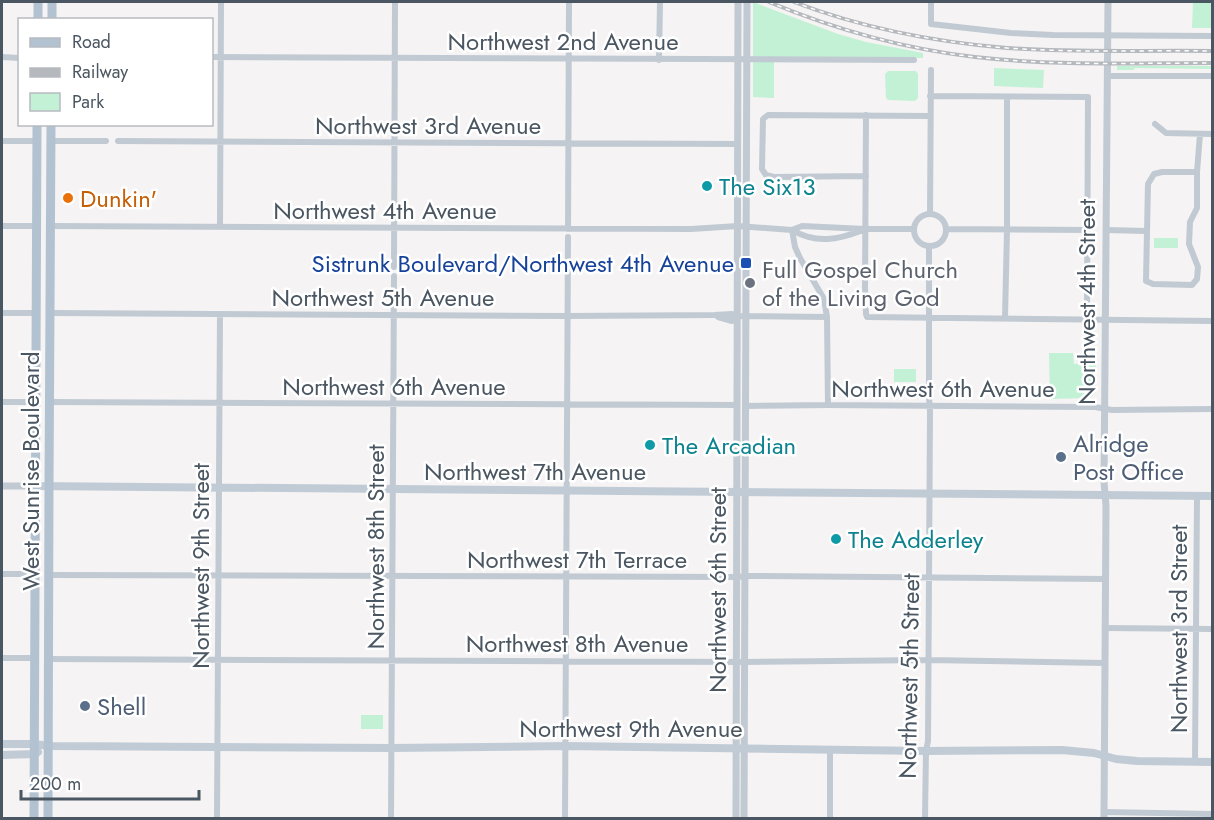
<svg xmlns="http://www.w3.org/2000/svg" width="1214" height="820" font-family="Jost,sans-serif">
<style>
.green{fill:#c3f1d5}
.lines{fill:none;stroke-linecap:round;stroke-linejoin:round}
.minor{stroke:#c1cad2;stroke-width:6}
.tertiary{stroke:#c1cad2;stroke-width:7}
.secondary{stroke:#c1cbd6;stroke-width:8}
.primary{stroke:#b3c2d1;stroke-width:9}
.rail-casing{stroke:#b5b8bd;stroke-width:4}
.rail{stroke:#fff;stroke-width:1.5;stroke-dasharray:4.5;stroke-linecap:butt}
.culture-dot{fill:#0f9aa8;stroke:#fff;stroke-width:2}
.food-dot{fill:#e8710a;stroke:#fff;stroke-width:2}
.transit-dot{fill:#1a4fb4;stroke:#fff;stroke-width:2}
.worship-dot{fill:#6b7280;stroke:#fff;stroke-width:2}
.service-dot{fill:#5c6f8a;stroke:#fff;stroke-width:2}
.labels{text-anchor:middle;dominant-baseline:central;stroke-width:5;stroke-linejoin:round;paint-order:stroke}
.street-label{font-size:24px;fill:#4a5661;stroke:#fff}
.culture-label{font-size:24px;fill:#0d838f;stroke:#fff;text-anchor:start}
.food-label{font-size:24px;fill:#c56008;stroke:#fff;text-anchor:start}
.transit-label{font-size:24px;fill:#164399;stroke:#fff;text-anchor:end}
.worship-label{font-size:24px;fill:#5b616d;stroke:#fff;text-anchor:start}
.service-label{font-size:24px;fill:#4e5e75;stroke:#fff;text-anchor:start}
</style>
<rect width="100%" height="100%" fill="#f5f3f3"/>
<path class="green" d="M753,2L838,34L866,42L923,53V58L774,57V98L753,97Z
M1193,2H1212V28H1192Z
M1117,66H1212V69L1135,68L1133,70H1117Z
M994,68L1044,70L1043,88L994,86Z
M888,71H916L918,74V98L915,101L888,100L886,98L885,74Z
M1154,238H1178V248H1154Z
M1049,353H1073L1074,364L1096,363V392L1090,398L1050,399Z
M894,369H916V382H894Z
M361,715H383V729H361Z"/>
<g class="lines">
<path class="minor" d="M931,2V24L1011,33L1053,35L1212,36
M2,57L20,58
M212,57L914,60
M659,60L660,2
M1107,76H1212
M930,96L1088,97L1087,319
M866,115L865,287L866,314L867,317L1212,321
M1155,124L1166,133L1212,134
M2,141H37
M51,141H106
M118,141L738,144
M1162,172H1197V208L1190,222L1189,244L1198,267L1197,279L1192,285L1153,284L1146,281L1148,184L1154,174Z
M1197,172L1200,134
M866,176L774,177L766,175L762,169L763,119L768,115L930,116
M914 230a16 16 0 1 1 32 0a16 16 0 1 1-32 0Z
M930,214L931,70
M2,226H36
M51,226L691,229L738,226L792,230L802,226L865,229H913
M220,227L221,2
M568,229L569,2
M946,229L1087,230
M792,230L795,247L800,258L824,299L827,317L828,405
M792,230C816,244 838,240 863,230
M1106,230L1146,231
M394,267L395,2
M2,313H37
M51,313L567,316L715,315L732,314L737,316L827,317
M718,317L732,321L737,316
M1005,318L1007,230V97
M2,402H36
M50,402L737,405
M745,406L828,405L1095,407L1112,410L1212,409
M2,574H35
M49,575L736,577L750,576L1105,579
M1105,628L1212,629
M2,658H36
M49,659L744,662L928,660L1105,663
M1195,762L1197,496
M1104,812L1212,814
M217,818L220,314
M391,818L394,276
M565,818L568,237
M830,818V750
M925,818L926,751L928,741L930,412L929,397V247"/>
<path class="tertiary" d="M2,486H35
M736,818L738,2
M744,818L747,2
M1104,818L1106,506L1104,482L1108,2"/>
<path class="secondary" d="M35,486L1212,496
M2,744H35L49,746L391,748L566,746L926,751L1062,750L1094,753L1116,759L1137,761L1212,762
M2,755L35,754L38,752"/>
<path class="primary" d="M52,2V20
M38,20V2
M34,818L37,124
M48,818L49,486L51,124"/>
<g class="rail-casing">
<path id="rail" d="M769,2C834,29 905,49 975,57C1054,66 1134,63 1212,63
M794,2C862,28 935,42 1007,48C1075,53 1144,50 1212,51"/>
</g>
<use href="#rail" class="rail"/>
</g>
<g class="culture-dot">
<circle cx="707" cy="186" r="6"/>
<circle cx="650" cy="445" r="6"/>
<circle cx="836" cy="539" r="6"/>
</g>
<circle class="food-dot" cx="68" cy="198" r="6"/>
<rect class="transit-dot" x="740" y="257" width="12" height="12" rx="3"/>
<circle class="worship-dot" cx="750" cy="283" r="6"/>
<g class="service-dot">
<circle cx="1061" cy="457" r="6"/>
<circle cx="85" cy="706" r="6"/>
</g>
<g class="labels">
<g class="street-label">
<text x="563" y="41">Northwest 2nd Avenue</text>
<text x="428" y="125">Northwest 3rd Avenue</text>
<text x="385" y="210">Northwest 4th Avenue</text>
<text x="383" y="297">Northwest 5th Avenue</text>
<text transform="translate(1086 302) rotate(-90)">Northwest 4th Street</text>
<text x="394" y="386">Northwest 6th Avenue</text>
<text x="943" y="388">Northwest 6th Avenue</text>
<text transform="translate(30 471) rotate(-90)">West Sunrise Boulevard</text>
<text x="535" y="471">Northwest 7th Avenue</text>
<text transform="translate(375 547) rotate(-90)">Northwest 8th Street</text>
<text x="577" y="559">Northwest 7th Terrace</text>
<text transform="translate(200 566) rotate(-90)">Northwest 9th Street</text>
<text transform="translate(717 590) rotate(-90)">Northwest 6th Street</text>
<text transform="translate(1178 629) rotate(-90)">Northwest 3rd Street</text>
<text x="577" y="643">Northwest 8th Avenue</text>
<text transform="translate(909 676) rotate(-89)">Northwest 5th Street</text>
<text x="631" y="728">Northwest 9th Avenue</text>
</g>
<g class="culture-label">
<text x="719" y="186">The Six13</text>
<text x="662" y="445">The Arcadian</text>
<text x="848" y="539">The Adderley</text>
</g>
<g class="food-label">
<text x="80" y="198">Dunkin'</text>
</g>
<g class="transit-label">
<text x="734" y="263">Sistrunk Boulevard/Northwest 4th Avenue</text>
</g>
<g class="worship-label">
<text x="762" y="269">Full Gospel Church<tspan x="762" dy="28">of the Living God</tspan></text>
</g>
<g class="service-label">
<text x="1073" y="443">Alridge<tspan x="1073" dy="28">Post Office</tspan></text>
<text x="97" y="706">Shell</text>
</g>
</g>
<rect width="1214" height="820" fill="none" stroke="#4a5661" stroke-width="6"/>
<rect x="18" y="18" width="195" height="108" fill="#ffffff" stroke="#b7bbc0" stroke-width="1.5"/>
<rect x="30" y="38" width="30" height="9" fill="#b3c2d1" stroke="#b7bbc0" stroke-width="1.5"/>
<text x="72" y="48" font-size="18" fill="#4a5661">Road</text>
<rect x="30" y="68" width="30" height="9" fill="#b5b8bd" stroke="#b7bbc0" stroke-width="1.5"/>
<text x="72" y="78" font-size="18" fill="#4a5661">Railway</text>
<rect x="30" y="93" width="30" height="18" fill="#c3f1d5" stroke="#b7bbc0" stroke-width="1.5"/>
<text x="72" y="108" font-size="18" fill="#4a5661">Park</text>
<path d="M21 790v9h178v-9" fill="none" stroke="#4a5661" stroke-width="3"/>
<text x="30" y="790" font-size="18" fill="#4a5661" stroke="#ffffff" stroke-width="4.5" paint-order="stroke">200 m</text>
</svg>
